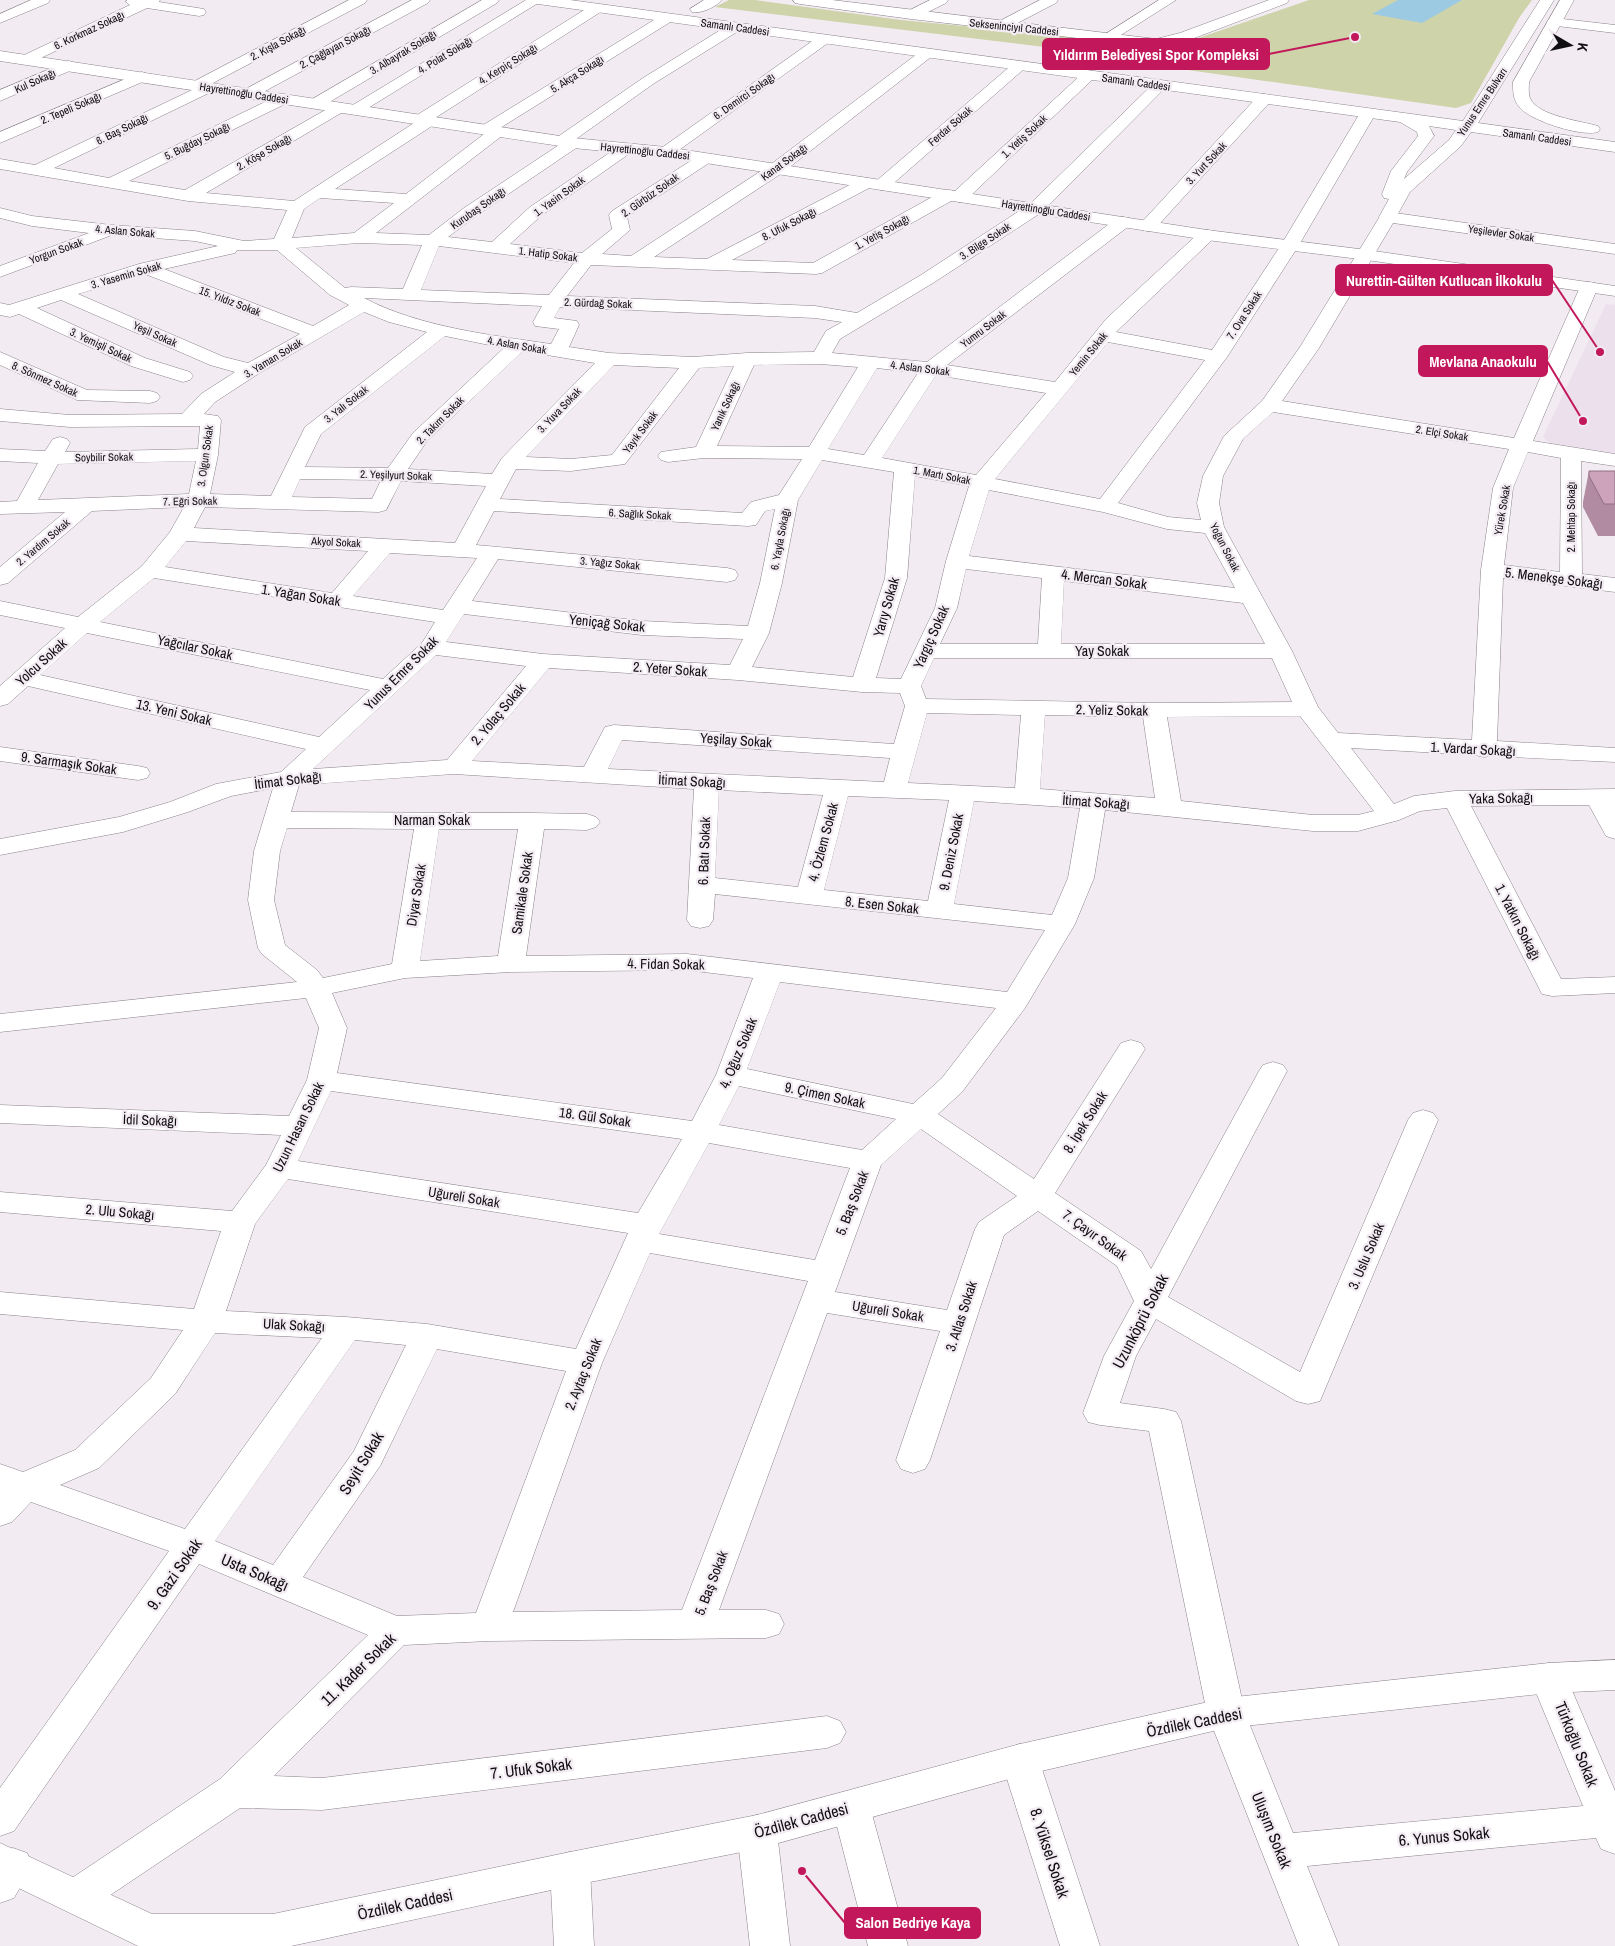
<svg xmlns="http://www.w3.org/2000/svg" width="1615" height="1946" font-family="'Archivo Narrow',sans-serif">
<style>
.built{fill:#ede0ed}
.green{fill:#ced3a9}
.water{fill:#9ccae3}
.lines{fill:none;stroke-linecap:round;stroke-linejoin:round}
.minor-casing{stroke:#898289;stroke-width:1}
.secondary-casing{stroke:#898289;stroke-width:1}
.primary-casing{stroke:#898289;stroke-width:1}
.minor{fill:#fff;fill-rule:evenodd}
.secondary{fill:#fff;fill-rule:evenodd}
.primary{fill:#fff;fill-rule:evenodd}
.wall{fill:#b08ba1}
.building{fill:#cda2bb;stroke:#907183}
.labels{text-anchor:middle;dominant-baseline:central;stroke-width:4.5;stroke-linejoin:round;paint-order:stroke}
.far-street-label{font-size:11px;fill:#100e10;stroke:#f2ebf2}
.street-label{font-size:14px;fill:#100e10;stroke:#f2ebf2}
.near-street-label{font-size:16px;fill:#100e10;stroke:#f2ebf2}
.leader{fill:none;stroke:#c2185b;stroke-width:2}
.callout-dot{fill:#c2185b;stroke:#f2ebf2;stroke-width:2}
.callout{fill:#c2185b;stroke:#c2185b;stroke-width:2}
.callout-label{font-size:15px;text-anchor:middle;font-weight:bold;fill:#fff}
</style>
<rect width="100%" height="100%" fill="#f2ebf2"/>
<path class="built" d="M1606,304L1615,305V453L1549,443L1543,437Z"/>
<path class="green" d="M729,0H755L901,20L1079,37L1107,42L1106,47L1086,52L715,7Z
M1309,0H1532L1519,18L1471,103L1456,108L1153,65L1141,61L1146,56Z"/>
<path class="water" d="M1398,0H1462L1422,23L1372,14Z"/>
<g class="lines">
<g class="minor-casing">
<path id="minor" d="M31,0H50L48,3L0,23V14Z
M127,0H160L159,2L204,9L206,12L204,15L199,16L147,8L30,63H20L17,60L20,57L130,5L126,2Z
M349,0H367L365,3L211,84L216,88L213,91L54,168L109,178L277,96H289L291,99L289,102L129,181L185,190L334,105H346L348,108L526,0H543L360,113H348L346,110L206,193L294,201L414,123L412,120L414,117L592,5H602L604,8L602,11L435,118L437,121L435,124L335,189L406,194L484,134L478,130L480,127L662,15H672L674,18L672,21L500,128L505,132L503,135L376,233L429,235L464,208L559,145L554,141L556,138L643,78L730,24H740L742,27L740,30L653,84L576,139L581,143L579,146L476,216L448,237L492,242L530,207L621,145H633L635,148L633,151L542,215L510,244L582,253L612,229L609,215L612,211L700,155H712L714,158L712,161L627,217L630,230L602,254L631,256L770,165L921,51H931L934,54L931,57L782,173L654,257L707,259L861,179L867,178L875,182L1014,63H1024L1027,66L1024,69L887,189L881,190L873,186L732,260L813,263L943,191L949,190L955,191L1084,72H1094L1097,75L1094,78L965,201L959,202L953,200L822,273L816,274L591,265L567,296L815,306L857,313L921,275L1030,204L1155,82H1165L1168,85L1165,88L1042,212L933,283L840,339L832,353L927,362L1117,218L1123,217L1129,218L1132,222L1129,226L947,365L1055,382L1106,319L1201,231L1207,230L1213,231L1216,235L1213,239L1116,332L1212,350L1281,245L1360,113L1362,110H1374L1376,113L1299,245L1227,357L1118,503L1168,517L1201,520L1197,503L1203,476L1224,436L1262,401L1300,347L1382,213L1388,212L1615,244V254L1393,223L1319,348L1282,401L1514,438L1580,287L1583,283L1589,282L1595,283L1598,287L1533,441L1615,454V466L1581,461L1582,574L1615,578V592L1503,578L1497,741L1615,748V762L1490,756L1484,757L1475,755L1351,748L1394,804L1414,796L1455,791L1615,789V839L1606,836L1589,805L1471,806L1561,979L1615,977V993L1552,996L1542,994L1447,808L1420,811L1399,820L1358,831H1313L1105,810L1094,878L1075,924L1025,1008L962,1092L938,1114L1034,1179L1121,1043L1131,1040L1141,1043L1145,1049L1055,1193L1141,1251L1151,1269L1259,1071L1263,1065L1273,1062L1283,1065L1287,1071L1168,1297L1300,1372L1408,1120L1413,1113L1423,1110L1433,1113L1438,1120L1320,1401L1308,1404L1296,1401L1156,1319L1136,1356L1120,1403L1164,1409L1176,1412L1181,1421L1245,1713L1293,1833L1583,1806L1530,1678L1536,1667L1549,1663L1562,1667L1615,1791V1854L1601,1849L1596,1838L1307,1866L1339,1946H1299L1207,1713L1149,1431L1100,1425L1088,1422L1083,1413L1104,1356L1134,1301L1117,1266L1038,1211L1004,1235L930,1460L925,1469L913,1473L901,1469L896,1460L940,1331L827,1313L719,1610H766L779,1614L784,1624L779,1634L766,1638L489,1641L404,1645L274,1776L322,1778L827,1716L840,1721L846,1732L840,1743L827,1748L322,1810L240,1808L91,1908L77,1914L63,1908L57,1896L63,1884L220,1779L368,1635L199,1564L14,1831L0,1836V1788L169,1551L31,1502L12,1522L0,1526V1464L23,1472L75,1450L151,1378L183,1330L0,1314V1292L194,1309L221,1231L0,1212V1192L232,1211L266,1165L281,1135L0,1123V1105L289,1116L307,1080L319,1028L306,998L0,1032V1014L297,982L262,954L258,948L248,900L254,851L273,788L231,796L188,812L123,832L0,855V839L119,817L170,802L216,784L281,772L306,749L28,686L8,704L0,706V686L65,628L0,615V601L78,617L142,566L170,532L184,507L92,511L8,583L0,585V567L65,512L0,514V502L17,501L38,463L0,461V449L45,451L53,439L60,437L67,439L70,443L65,452L198,449L200,426L70,427L0,421V409L70,415L182,414L201,394L235,372L210,365L61,300L37,308L145,358L190,372L193,376L190,380L183,382L131,366L19,314L10,317L0,315V303L9,305L139,264L218,246L195,241L112,235L0,277V266L89,233L32,226L0,218V208L32,216L111,225L195,231L244,241L274,239L287,210L188,201L0,169V159L35,165L192,90L188,86L191,83ZM320,198L394,203L354,233L292,238L304,209ZM359,243L422,245L403,289L351,287L345,288L296,248ZM439,246L574,263L549,295L421,290ZM237,250H277L330,295L349,305L313,326L164,269L235,253ZM145,274L300,334L248,363L224,357L78,294ZM364,298L542,306L533,322L535,326L559,329L551,344C490,335 419,327 364,298ZM560,307L815,318L842,322L826,331L814,352L747,353L693,357L609,353L569,347L579,325L577,321L554,318ZM364,312L389,322L427,332L305,427L271,496L210,494L218,455L221,420L218,416L204,414L215,402L258,374ZM445,336L504,348L413,433L388,468L305,467L321,434ZM1108,342L1205,360L1100,499L995,479ZM523,351L595,363L502,458L492,474L408,469L427,441ZM820,364L858,367L809,447L717,446L754,365ZM614,365L679,368L612,455L571,459L526,457ZM734,366L696,447L661,452L658,456L661,460L668,462L704,458L802,459L779,495L751,502L742,513L500,499L516,469L571,471L625,464L699,368ZM877,368L918,373L864,455L828,449ZM936,375L1046,393L976,475L882,458ZM1273,412L1509,449L1493,488L1481,570L1472,740L1338,733L1318,707L1292,651L1224,527L1219,503L1223,476L1243,439ZM1528,452L1561,458L1560,572L1504,565L1513,488ZM822,460L894,472L885,578L853,677L752,667L769,633L782,583L798,500ZM196,461L189,494L38,500L58,464ZM915,476L969,486L946,561L935,608L901,679L876,678L907,578ZM300,479L381,480L372,499L292,497ZM401,481L486,486L455,543L194,528L205,507L379,512L386,510ZM989,490L1103,512L1167,529L1205,533L1235,588L969,556ZM775,509L760,583L748,626L642,621L472,601L498,559L727,582L735,580L738,575L735,570L727,568L476,545L494,511L748,526L756,525L765,511ZM186,541L368,551L332,593L165,567ZM390,553L477,558L443,610L353,596ZM966,569L1042,578L1038,644H940L957,608ZM154,578L435,622L422,643L383,679L100,622ZM1064,581L1243,603L1265,644H1061ZM464,614L642,635L743,639L730,665L543,654L446,642ZM87,633L370,690L319,737L40,675ZM436,655L526,666L447,760L313,769ZM934,658H1272L1292,702L1154,703L926,699L921,686ZM549,668L738,680L862,692L900,693L905,706L894,744L614,725L605,727L584,767L472,761ZM927,713L1021,715L1015,788L908,783ZM1045,715L1143,717L1155,798L1040,789ZM1300,716L1374,811L1358,815H1313L1181,801L1167,717ZM622,740L890,758L884,782L608,769ZM454,774L694,789L687,920L691,926L700,928L709,926L713,920L715,894L1045,930L1007,992L687,954L526,956L544,829L587,830L596,827L600,822L596,817L587,814L532,813L291,812L299,785ZM719,790L823,795L798,887L715,878ZM848,796L949,800L928,901L824,890ZM974,801L1080,808L1068,878L1052,915L954,904ZM287,828L414,829L392,964L323,978L317,970L285,945L274,900L280,851ZM439,829H518L498,956L420,961ZM687,970L753,978L716,1075L692,1121L337,1073L347,1028L332,993L405,978L511,972ZM780,982L996,1008L942,1078L913,1104L747,1069ZM739,1086L896,1119L862,1150L719,1125ZM331,1091L682,1139L638,1213L298,1161ZM921,1129L1017,1196L979,1222L975,1229L947,1310L835,1292L881,1165ZM709,1143L850,1168L815,1260L659,1234ZM288,1179L628,1233L576,1349L427,1324L346,1317L226,1311L255,1224ZM650,1253L808,1281L682,1610L513,1612L602,1363ZM215,1333L322,1338L185,1529L60,1485L99,1468L175,1394ZM355,1340L406,1345L354,1451L273,1565L215,1541ZM437,1349L566,1371L476,1613L397,1616L303,1577L380,1466Z
M412,0H430L428,3L254,97H242L240,94L242,91Z
M482,0H499L497,3L321,107H309L307,104L309,101Z
M704,0H722C716,7 701,14 692,12L690,9Z
M930,0H948L946,3L916,18H906L904,15L906,12Z
M1040,0H1058L1056,3L1008,28H998L996,25L998,22Z
M1159,0H1176L1113,40H1103L1101,37Z
M1554,18L1615,25V33L1549,25L1547,22L1549,19Z
M823,36L828,37L830,40L828,43L672,155H660L658,152L660,149L818,37Z
M69,61L74,63L77,66L74,69L0,101V90Z
M142,72L147,74L150,77L147,80L0,143V132Z
M1264,94L1270,96L1272,99L1270,102L1154,230L1148,231L1142,230L1139,226L1142,222L1258,96Z
M0,352L87,390L150,391L157,393L160,397L157,401L150,403L77,400L0,365Z
M0,747L138,766L147,768L150,773L147,778L138,780L0,761Z
M1020,1744L1033,1749L1039,1760L1100,1946H1060L1001,1760L1007,1749Z
M851,1791L865,1795L870,1807L908,1946H868L832,1807L837,1795Z
M757,1815L771,1820L777,1832L790,1946H750L737,1832L743,1820Z
M13,1848L27,1853L33,1865L14,1898L0,1903V1853Z
M570,1852L584,1857L590,1869L594,1946H554L550,1869L556,1857Z"/>
</g>
<g class="secondary-casing">
<path id="secondary" d="M793,0H832L1156,39L1180,33L1269,0H1289L1287,3L1189,40L1156,47L911,19L800,4L795,3Z
M0,51L573,138L666,147L1207,230L1367,250L1615,286V296L1367,260L1207,240L666,157L573,148L0,61Z
M1615,1660V1690L1549,1693L1226,1728L1020,1776L757,1849L570,1886L291,1946H138L0,1879V1843L152,1914H273L570,1852L757,1815L1020,1744L1226,1698L1549,1663Z"/>
</g>
<g class="primary-casing">
<path id="primary" d="M531,0H570L1463,121L1540,0H1554L1478,123L1615,142V152L1471,132L1461,146L1410,192L1394,221L1388,222L1382,221L1379,217L1389,199L1384,198L1382,194L1391,171L1418,136L1417,132L1400,122L538,4L533,3ZM1429,126L1456,130L1449,140L1404,179L1407,172L1434,136Z
M1560,0H1574L1529,82C1529,87 1528,93 1530,98C1537,116 1581,121 1598,126L1600,129L1598,132C1581,137 1532,121 1520,108C1513,100 1513,92 1513,82Z
M1156,39L1161,40L1163,43L1161,46L1074,67L1069,65L1066,62L1069,59Z"/>
</g>
<use href="#minor" class="minor"/>
<use href="#secondary" class="secondary"/>
<use href="#primary" class="primary"/>
</g>
<path class="wall" d="M1589,471H1615V536H1598L1583,507V502Z"/>
<path class="building" d="M1589,471H1615V504H1604L1589,476Z"/>
<g class="labels">
<g class="far-street-label">
<text transform="translate(735 27) rotate(8)">Samanlı Caddesi</text>
<text transform="translate(1014 27) rotate(6)">Sekseninciyıl Caddesi</text>
<text transform="translate(89 30) rotate(-25)">6. Korkmaz Sokağı</text>
<text transform="translate(278 43) rotate(-28)">2. Kışla Sokağı</text>
<text transform="translate(335 47) rotate(-28)">2. Çağlayan Sokağı</text>
<text transform="translate(403 52) rotate(-31)">3. Albayrak Sokağı</text>
<text transform="translate(445 55) rotate(-31)">4. Polat Sokağı</text>
<text transform="translate(508 64) rotate(-32)">4. Kerpiç Sokağı</text>
<text transform="translate(577 74) rotate(-32)">5. Akça Sokağı</text>
<text transform="translate(35 81) rotate(-24)">Kul Sokağı</text>
<text transform="translate(1136 82) rotate(8)">Samanlı Caddesi</text>
<text transform="translate(244 93) rotate(9)">Hayrettinoğlu Caddesi</text>
<text transform="translate(744 96) rotate(-35)">6. Demirci Sokağı</text>
<text transform="translate(1482 102) rotate(-56)">Yunus Emre Bulvarı</text>
<text transform="translate(71 108) rotate(-23)">2. Tepeli Sokağı</text>
<text transform="translate(950 126) rotate(-41)">Ferdar Sokak</text>
<text transform="translate(122 129) rotate(-26)">6. Baş Sokağı</text>
<text transform="translate(1024 136) rotate(-43)">1. Yetiş Sokak</text>
<text transform="translate(1537 137) rotate(8)">Samanlı Caddesi</text>
<text transform="translate(197 141) rotate(-26)">5. Buğday Sokağı</text>
<text transform="translate(645 151) rotate(6)">Hayrettinoğlu Caddesi</text>
<text transform="translate(264 152) rotate(-30)">2. Köşe Sokağı</text>
<text transform="translate(784 162) rotate(-36)">Kanat Sokağı</text>
<text transform="translate(1206 163) rotate(-47)">3. Yurt Sokak</text>
<text transform="translate(650 195) rotate(-35)">2. Gürbüz Sokak</text>
<text transform="translate(559 196) rotate(-36)">1. Yasin Sokak</text>
<text transform="translate(478 208) rotate(-35)">Kurubaş Sokağı</text>
<text transform="translate(1046 210) rotate(9)">Hayrettinoğlu Caddesi</text>
<text transform="translate(789 224) rotate(-27)">8. Ufuk Sokağı</text>
<text transform="translate(125 231) rotate(5)">4. Aslan Sokak</text>
<text transform="translate(882 232) rotate(-29)">1. Yetiş Sokağı</text>
<text transform="translate(1501 233) rotate(8)">Yeşilevler Sokak</text>
<text transform="translate(985 241) rotate(-33)">3. Bilge Sokak</text>
<text transform="translate(56 251) rotate(-20)">Yorgun Sokak</text>
<text transform="translate(548 254) rotate(7)">1. Hatip Sokak</text>
<text transform="translate(126 275) rotate(-16)">3. Yasemin Sokak</text>
<text transform="translate(230 301) rotate(21)">15. Yıldız Sokak</text>
<text transform="translate(598 303) rotate(2)">2. Gürdağ Sokak</text>
<text transform="translate(1244 315) rotate(-57)">7. Ova Sokak</text>
<text transform="translate(983 329) rotate(-37)">Yumru Sokak</text>
<text transform="translate(155 334) rotate(24)">Yeşil Sokak</text>
<text transform="translate(101 345) rotate(25)">3. Yemişli Sokak</text>
<text transform="translate(517 345) rotate(10)">4. Aslan Sokak</text>
<text transform="translate(1088 354) rotate(-51)">Yemin Sokak</text>
<text transform="translate(273 358) rotate(-31)">3. Yaman Sokak</text>
<text transform="translate(920 368) rotate(7)">4. Aslan Sokak</text>
<text transform="translate(45 379) rotate(24)">8. Sönmez Sokak</text>
<text transform="translate(346 404) rotate(-38)">3. Yalı Sokak</text>
<text transform="translate(725 406) rotate(-65)">Yanık Sokağı</text>
<text transform="translate(559 410) rotate(-46)">3. Yuva Sokak</text>
<text transform="translate(440 420) rotate(-45)">2. Takım Sokak</text>
<text transform="translate(640 432) rotate(-53)">Yayık Sokak</text>
<text transform="translate(1442 433) rotate(9)">2. Elçi Sokak</text>
<text transform="translate(205 456) rotate(-82)">3. Olgun Sokak</text>
<text transform="translate(104 457) rotate(-1)">Soybilir Sokak</text>
<text transform="translate(396 475) rotate(2)">2. Yeşilyurt Sokak</text>
<text transform="translate(942 475) rotate(11)">1. Martı Sokak</text>
<text transform="translate(190 501) rotate(-1)">7. Eğri Sokak</text>
<text transform="translate(1502 510) rotate(-80)">Yürek Sokak</text>
<text transform="translate(640 514) rotate(3)">6. Sağlık Sokak</text>
<text transform="translate(1571 517) rotate(-90)">2. Mehtap Sokağı</text>
<text transform="translate(780 539) rotate(-79)">6. Yayla Sokağı</text>
<text transform="translate(43 542) rotate(-40)">2. Yardım Sokak</text>
<text transform="translate(336 542) rotate(3)">Akyol Sokak</text>
<text transform="translate(1225 547) rotate(63)">Yoğun Sokak</text>
<text transform="translate(610 563) rotate(5)">3. Yağız Sokak</text>
</g>
<g class="street-label">
<text transform="translate(1554 578) rotate(7)">5. Menekşe Sokağı</text>
<text transform="translate(1104 579) rotate(7)">4. Mercan Sokak</text>
<text transform="translate(301 595) rotate(9)">1. Yağan Sokak</text>
<text transform="translate(886 607) rotate(-74)">Yarıy Sokak</text>
<text transform="translate(607 623) rotate(6)">Yeniçağ Sokak</text>
<text transform="translate(931 637) rotate(-66)">Yargıç Sokak</text>
<text transform="translate(195 647) rotate(12)">Yağcılar Sokak</text>
<text x="1102" y="651">Yay Sokak</text>
<text transform="translate(41 662) rotate(-42)">Yolcu Sokak</text>
<text transform="translate(670 669) rotate(4)">2. Yeter Sokak</text>
<text transform="translate(401 673) rotate(-45)">Yunus Emre Sokak</text>
<text transform="translate(1112 710) rotate(1)">2. Yeliz Sokak</text>
<text transform="translate(174 712) rotate(13)">13. Yeni Sokak</text>
<text transform="translate(498 714) rotate(-50)">2. Yolaç Sokak</text>
<text transform="translate(736 740) rotate(4)">Yeşilay Sokak</text>
<text transform="translate(1473 749) rotate(3)">1. Vardar Sokağı</text>
<text transform="translate(69 763) rotate(8)">9. Sarmaşık Sokak</text>
<text transform="translate(288 780) rotate(-7)">İtimat Sokağı</text>
<text transform="translate(692 781) rotate(3)">İtimat Sokağı</text>
<text transform="translate(1501 798) rotate(-1)">Yaka Sokağı</text>
<text transform="translate(1096 802) rotate(4)">İtimat Sokağı</text>
<text x="432" y="820">Narman Sokak</text>
<text transform="translate(823 842) rotate(-75)">4. Özlem Sokak</text>
<text transform="translate(704 851) rotate(-88)">6. Batı Sokak</text>
<text transform="translate(951 852) rotate(-79)">9. Deniz Sokak</text>
<text transform="translate(522 893) rotate(-82)">Samikale Sokak</text>
<text transform="translate(416 895) rotate(-81)">Diyar Sokak</text>
<text transform="translate(882 905) rotate(6)">8. Esen Sokak</text>
<text transform="translate(1518 922) rotate(63)">1. Yatkın Sokağı</text>
<text transform="translate(666 964) rotate(1)">4. Fidan Sokak</text>
<text transform="translate(738 1053) rotate(-67)">4. Oğuz Sokak</text>
<text transform="translate(825 1095) rotate(12)">9. Çimen Sokak</text>
<text transform="translate(595 1117) rotate(8)">18. Gül Sokak</text>
<text transform="translate(150 1120) rotate(2)">İdil Sokağı</text>
<text transform="translate(1085 1122) rotate(-58)">8. İpek Sokak</text>
<text transform="translate(298 1127) rotate(-64)">Uzun Hasan Sokak</text>
<text transform="translate(464 1197) rotate(9)">Uğureli Sokak</text>
<text transform="translate(852 1203) rotate(-69)">5. Baş Sokak</text>
<text transform="translate(120 1212) rotate(5)">2. Ulu Sokağı</text>
<text transform="translate(1095 1235) rotate(36)">7. Çayır Sokak</text>
<text transform="translate(1366 1256) rotate(-67)">3. Uslu Sokak</text>
<text transform="translate(888 1311) rotate(9)">Uğureli Sokak</text>
<text transform="translate(961 1316) rotate(-72)">3. Atlas Sokak</text>
<text transform="translate(294 1325) rotate(3)">Ulak Sokağı</text>
<text transform="translate(583 1374) rotate(-68)">2. Aytaç Sokak</text>
<text transform="translate(711 1583) rotate(-69)">5. Baş Sokak</text>
</g>
<g class="near-street-label">
<text transform="translate(1140 1321) rotate(-63)">Uzunköprü Sokak</text>
<text transform="translate(361 1463) rotate(-59)">Seyit Sokak</text>
<text transform="translate(255 1572) rotate(23)">Usta Sokağı</text>
<text transform="translate(174 1574) rotate(-55)">9. Gazi Sokak</text>
<text transform="translate(358 1669) rotate(-44)">11. Kader Sokak</text>
<text transform="translate(1194 1722) rotate(-11)">Özdilek Caddesi</text>
<text transform="translate(1577 1744) rotate(68)">Türkoğlu Sokak</text>
<text transform="translate(531 1768) rotate(-7)">7. Ufuk Sokak</text>
<text transform="translate(801 1820) rotate(-15)">Özdilek Caddesi</text>
<text transform="translate(1272 1830) rotate(68)">Uluşım Sokak</text>
<text transform="translate(1444 1836) rotate(-5)">6. Yunus Sokak</text>
<text transform="translate(1050 1853) rotate(72)">8. Yüksel Sokak</text>
<text transform="translate(405 1904) rotate(-12)">Özdilek Caddesi</text>
</g>
</g>
<path class="leader" d="M1355 37L1269 54M1600 352L1552 280M1583 421L1547 361M802 1871L845 1923"/>
<g class="callout-dot">
<circle cx="1355" cy="37" r="5"/>
<circle cx="1600" cy="352" r="5"/>
<circle cx="1583" cy="421" r="5"/>
<circle cx="802" cy="1871" r="5"/>
</g>
<g class="callout">
<rect x="1043" y="39" width="226" height="30" rx="5"/>
<rect x="1336" y="265" width="216" height="30" rx="5"/>
<rect x="1419" y="346" width="128" height="30" rx="5"/>
<rect x="845" y="1908" width="135" height="30" rx="5"/>
</g>
<g class="callout-label">
<text x="1156" y="60">Yıldırım Belediyesi Spor Kompleksi</text>
<text x="1444" y="286">Nurettin-Gülten Kutlucan İlkokulu</text>
<text x="1483" y="367">Mevlana Anaokulu</text>
<text x="913" y="1928">Salon Bedriye Kaya</text>
</g>
<g transform="translate(1570 45) rotate(99)" stroke="#f2ebf2" stroke-width="4" paint-order="stroke">
<path d="M0-4L9 19L0 12L-9 19Z" fill="#100e10"/>
<text y="-8" font-size="14" font-weight="bold" text-anchor="middle" fill="#100e10">K</text>
</g>
</svg>
